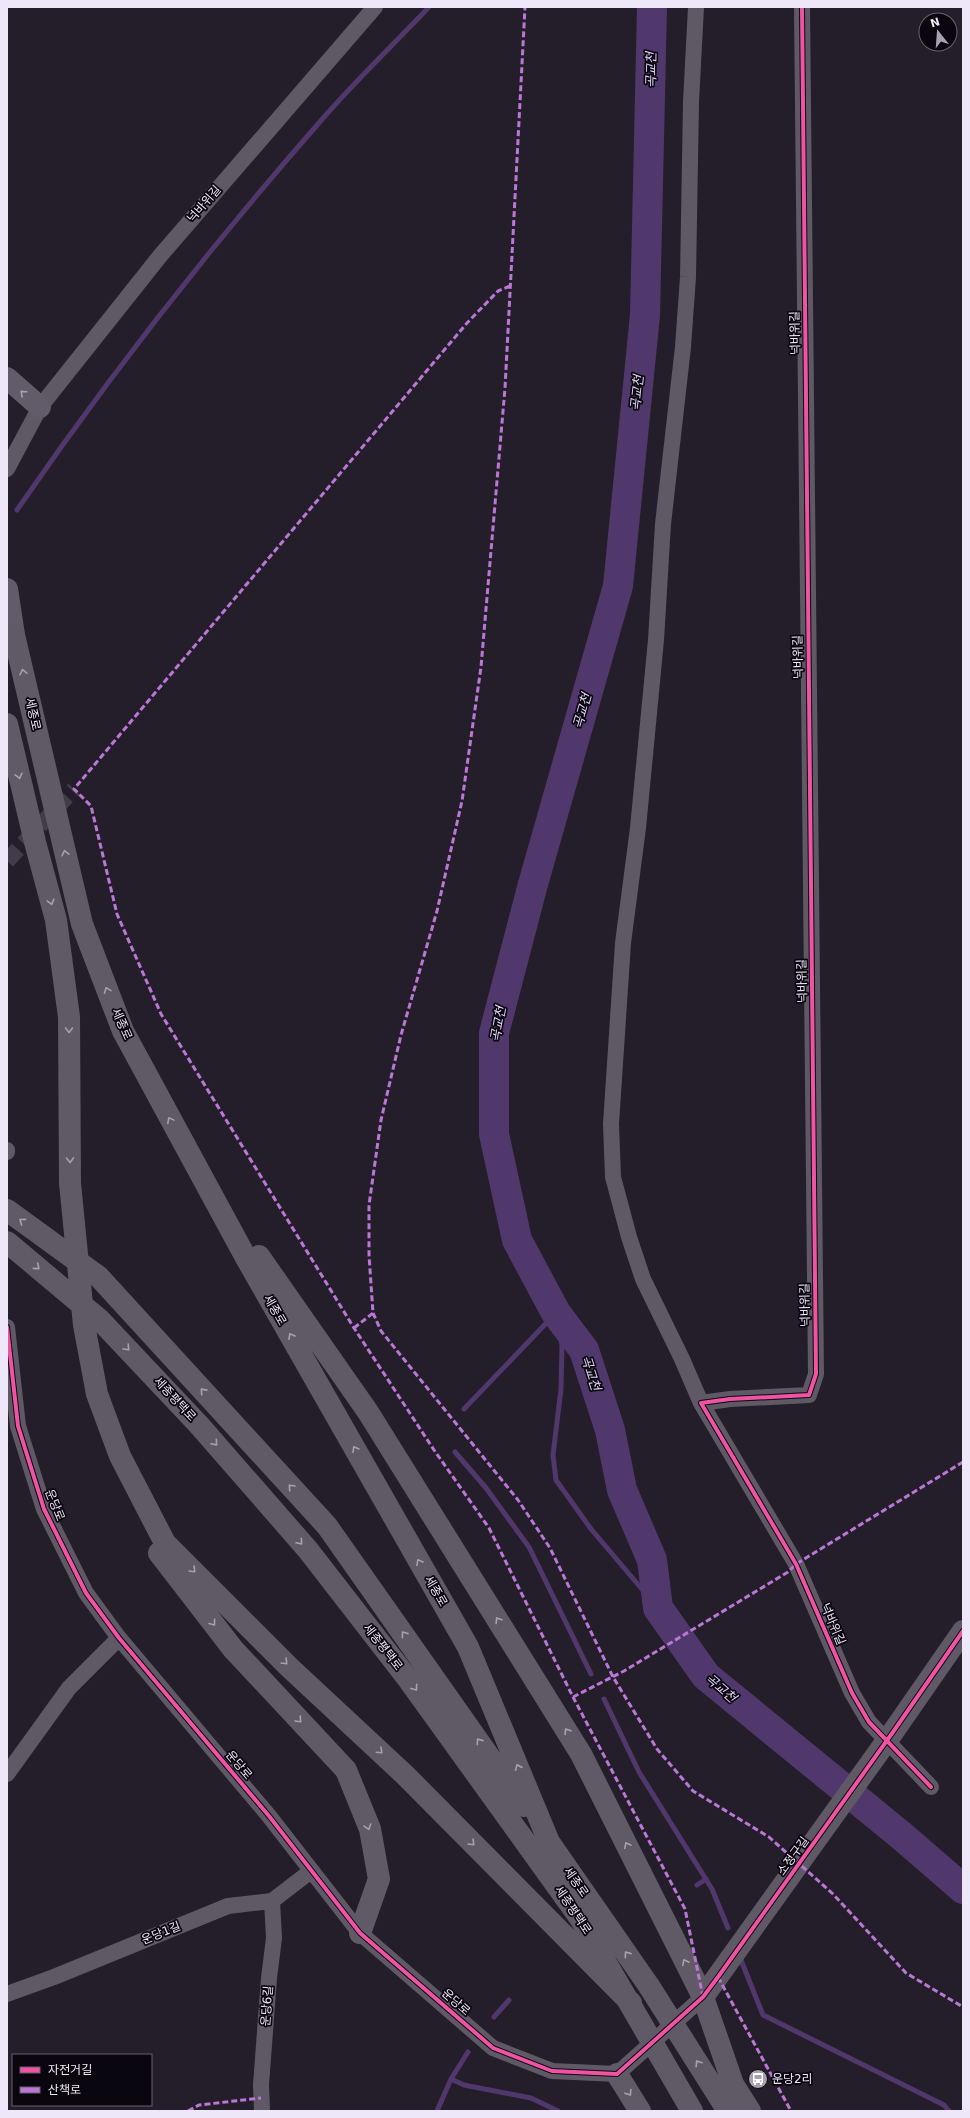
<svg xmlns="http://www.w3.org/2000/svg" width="970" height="2118" font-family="'DejaVu Sans','Noto Sans KR',sans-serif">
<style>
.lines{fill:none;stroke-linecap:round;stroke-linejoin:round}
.stream{stroke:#50386c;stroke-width:5}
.river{stroke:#50386c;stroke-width:30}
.street-tunnel{stroke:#423c4a;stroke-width:16;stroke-dasharray:16 8;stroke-linecap:butt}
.street{stroke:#5e5964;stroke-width:16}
.secondary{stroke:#5e5964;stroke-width:22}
.primary{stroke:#615b6a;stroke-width:22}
.highway{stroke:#605a67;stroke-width:22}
.quiet{stroke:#ba77d6;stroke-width:3;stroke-dasharray:6 3;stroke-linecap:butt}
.cycleway-casing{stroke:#0a0610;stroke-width:6}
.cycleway{stroke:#f153a3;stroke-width:4}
.oneway{stroke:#a8a1b2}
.oneway2{stroke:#a7a0b0}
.labels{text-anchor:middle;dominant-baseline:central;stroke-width:3.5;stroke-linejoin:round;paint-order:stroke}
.street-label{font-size:12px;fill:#eee7f9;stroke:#0a0610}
.poi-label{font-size:12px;fill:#eee7f9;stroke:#0a0610;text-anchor:start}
.water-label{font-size:13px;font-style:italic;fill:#e4d6f9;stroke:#0a0610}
</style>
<rect width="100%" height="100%" fill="#241e2b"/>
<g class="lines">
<path class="stream" d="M17,510C111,373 215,241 325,116C358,78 395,43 429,7
M556,1313L562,1345L561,1389L553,1455L556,1480L591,1529L658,1608
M464,1409L556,1313
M455,1452L486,1488L529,1547L591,1674
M604,1699L639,1772L712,1889L728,1928
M697,1885L706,1879
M741,1960L763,2015L944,2105L949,2111
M494,2017L509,2000
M468,2052L451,2079L464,2085L531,2098L558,2111
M437,2111L451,2079"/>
<path class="river" d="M652,7L645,315L618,586L533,884L494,1033V1134L517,1240L556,1313L584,1350L610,1430L622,1490L652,1560L658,1608L706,1676L903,1837L963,1889"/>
<path class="street-tunnel" d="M7,861L74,789"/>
<path class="street" d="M696,7L691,102L688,277L683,347L663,524L656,640L638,828L623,943L611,1124L613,1177L629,1237L643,1279L682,1359L701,1403
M802,7L816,1374L809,1395L730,1399L701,1403L796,1564L852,1693L869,1722L931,1787
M7,469L40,407L160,256L375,7
M7,1150V1152
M7,1327L18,1426L44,1509L86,1593L119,1638L269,1816L360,1933L493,2048L552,2071L617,2074L703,1997
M7,1774L69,1688L119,1638
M7,1994L54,1977L228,1906L272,1901L311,1871
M262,2111L261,2085L269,1978L274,1938L272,1901"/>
<path class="secondary" d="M703,1997L893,1732L963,1631"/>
<path class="primary" d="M7,378L40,407
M7,589L14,635"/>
<path class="highway" d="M14,635L82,924L123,1031L245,1256L468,1647L549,1842L649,1986L728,2111
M7,724L35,842L56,920L69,1017L70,1183L84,1325L97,1394L120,1456L165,1543L289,1667L405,1775L631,2003
M7,1210L99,1277L327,1526L524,1806
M7,1242L100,1320L199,1425L308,1550L408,1679L580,1918L692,2111
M259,1256L368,1412L581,1754L703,1997L733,2084L750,2111
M159,1553L233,1649L346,1770L370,1829L379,1879L360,1933
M617,2074L640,2111"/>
<path class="quiet" d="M510,286L498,291L467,323L74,789L91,806L117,914L161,1014L354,1328L434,1450L489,1528L573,1697L685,1909L703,1997
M373,1313L381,1331L518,1500L550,1548L613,1677L657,1749L693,1791L769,1837L833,1894L906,1973L963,2007
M354,1328L373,1313L369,1255V1205L381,1120L401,1035L437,911L462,801L481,667L505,388L525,7
M573,1697L624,1671L788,1572L796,1564L963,1462
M718,1977L791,2111
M188,2111L199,2105L261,2098"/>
<g class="cycleway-casing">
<path id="cycleway" d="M802,7L816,1374L809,1395L730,1399L701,1403L796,1564L852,1693L869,1722L931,1787
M7,1327L18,1426L44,1509L86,1593L119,1638L269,1816L360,1933L493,2048L552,2071L617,2074L703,1997L718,1977L893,1732L963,1631"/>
</g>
<use href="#cycleway" class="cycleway"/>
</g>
<defs><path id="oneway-chevron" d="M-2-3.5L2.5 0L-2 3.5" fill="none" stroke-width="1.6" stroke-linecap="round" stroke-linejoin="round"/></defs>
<use class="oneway" href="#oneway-chevron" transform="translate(23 393) rotate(-138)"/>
<g class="oneway2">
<use href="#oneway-chevron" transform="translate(23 672) rotate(-103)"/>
<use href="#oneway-chevron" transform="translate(19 776) rotate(76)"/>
<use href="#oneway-chevron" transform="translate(65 853) rotate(-103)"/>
<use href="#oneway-chevron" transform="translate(51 902) rotate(75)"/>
<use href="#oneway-chevron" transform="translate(107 990) rotate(-111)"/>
<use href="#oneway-chevron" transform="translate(69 1030) rotate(90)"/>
<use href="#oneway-chevron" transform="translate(170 1120) rotate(-118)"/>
<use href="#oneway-chevron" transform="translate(70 1160) rotate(89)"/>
<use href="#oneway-chevron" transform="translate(22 1221) rotate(-144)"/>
<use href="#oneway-chevron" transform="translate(37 1267) rotate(40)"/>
<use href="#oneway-chevron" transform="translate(291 1336) rotate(-120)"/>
<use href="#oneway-chevron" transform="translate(127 1348) rotate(47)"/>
<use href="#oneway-chevron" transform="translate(203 1391) rotate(-132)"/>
<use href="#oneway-chevron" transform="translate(215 1443) rotate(49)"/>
<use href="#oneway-chevron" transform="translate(355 1449) rotate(-120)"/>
<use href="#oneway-chevron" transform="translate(291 1487) rotate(-133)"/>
<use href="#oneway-chevron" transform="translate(300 1542) rotate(49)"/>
<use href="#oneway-chevron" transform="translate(419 1562) rotate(-120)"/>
<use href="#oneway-chevron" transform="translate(193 1570) rotate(45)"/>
<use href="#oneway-chevron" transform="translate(498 1620) rotate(-122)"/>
<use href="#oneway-chevron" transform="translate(213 1623) rotate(53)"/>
<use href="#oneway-chevron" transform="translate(404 1634) rotate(-126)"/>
<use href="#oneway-chevron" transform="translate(285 1662) rotate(45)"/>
<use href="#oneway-chevron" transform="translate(415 1688) rotate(54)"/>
<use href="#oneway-chevron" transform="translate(299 1720) rotate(47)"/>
<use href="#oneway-chevron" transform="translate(567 1731) rotate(-122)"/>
<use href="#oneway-chevron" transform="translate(479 1741) rotate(-125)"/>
<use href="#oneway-chevron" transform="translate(380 1751) rotate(43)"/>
<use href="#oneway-chevron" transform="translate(518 1767) rotate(-113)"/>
<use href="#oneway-chevron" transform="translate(368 1827) rotate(72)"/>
<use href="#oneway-chevron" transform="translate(472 1843) rotate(45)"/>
<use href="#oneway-chevron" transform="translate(627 1845) rotate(-117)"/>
<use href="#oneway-chevron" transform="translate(627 1954) rotate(-125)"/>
<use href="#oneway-chevron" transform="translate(685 1962) rotate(-117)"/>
<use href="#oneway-chevron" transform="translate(698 2063) rotate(-123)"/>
<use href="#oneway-chevron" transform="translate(629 2093) rotate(58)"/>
</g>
<defs>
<g id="bus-disc" transform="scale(1)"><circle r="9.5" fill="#a7a1b1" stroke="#0a0610"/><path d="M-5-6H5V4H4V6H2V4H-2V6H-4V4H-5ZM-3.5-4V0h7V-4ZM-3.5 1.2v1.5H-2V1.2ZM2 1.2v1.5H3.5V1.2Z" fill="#fff"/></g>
</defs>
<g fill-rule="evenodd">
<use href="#bus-disc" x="758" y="2079"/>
</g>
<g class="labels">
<g class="street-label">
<text transform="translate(204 204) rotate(-49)">넉바위길</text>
<text transform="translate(795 333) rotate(-91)">넉바위길</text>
<text transform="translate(798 657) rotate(-91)">넉바위길</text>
<text transform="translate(33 714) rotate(77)">세종로</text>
<text transform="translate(802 981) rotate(-91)">넉바위길</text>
<text transform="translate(122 1024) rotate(66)">세종로</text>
<text transform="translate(805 1305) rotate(-91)">넉바위길</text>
<text transform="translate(275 1310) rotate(60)">세종로</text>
<text transform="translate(175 1399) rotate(47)">세종평택로</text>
<text transform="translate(55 1505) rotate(68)">운당로</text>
<text transform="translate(436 1591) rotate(60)">세종로</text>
<text transform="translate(833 1624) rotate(67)">넉바위길</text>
<text transform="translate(383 1647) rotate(52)">세종평택로</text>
<text transform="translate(239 1765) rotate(50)">운당로</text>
<text transform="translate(793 1856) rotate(-54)">소정구길</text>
<text transform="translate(576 1882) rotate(55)">세종로</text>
<text transform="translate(573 1910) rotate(56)">세종평택로</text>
<text transform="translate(161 1933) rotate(-22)">운당1길</text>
<text transform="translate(456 2002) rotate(41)">운당로</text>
<text transform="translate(267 2006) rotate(-86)">운당6길</text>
</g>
<g class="poi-label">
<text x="772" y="2079">운당2리</text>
</g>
<g class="water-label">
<text transform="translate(651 70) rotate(-89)">곡교천</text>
<text transform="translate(637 393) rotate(-84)">곡교천</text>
<text transform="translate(582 711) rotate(-74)">곡교천</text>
<text transform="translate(498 1024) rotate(-80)">곡교천</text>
<text transform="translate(591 1373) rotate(72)">곡교천</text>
<text transform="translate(721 1688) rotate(41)">곡교천</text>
</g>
</g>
<rect width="970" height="2118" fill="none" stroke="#eee7f9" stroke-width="16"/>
<rect x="12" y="2054" width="140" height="52" fill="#0a0610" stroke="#65606d"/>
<rect x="20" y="2067" width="20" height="6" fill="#f153a3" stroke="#65606d"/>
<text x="48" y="2074" font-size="12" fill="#eee7f9">자전거길</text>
<rect x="20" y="2087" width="20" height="6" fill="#ba77d6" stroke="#65606d"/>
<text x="48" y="2094" font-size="12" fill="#eee7f9">산책로</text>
<g transform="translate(938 32) rotate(343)"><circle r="19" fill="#0a0610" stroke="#65606d"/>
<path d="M0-3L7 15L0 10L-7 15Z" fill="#a7a1b1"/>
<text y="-6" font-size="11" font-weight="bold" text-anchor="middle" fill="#eee7f9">N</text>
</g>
</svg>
